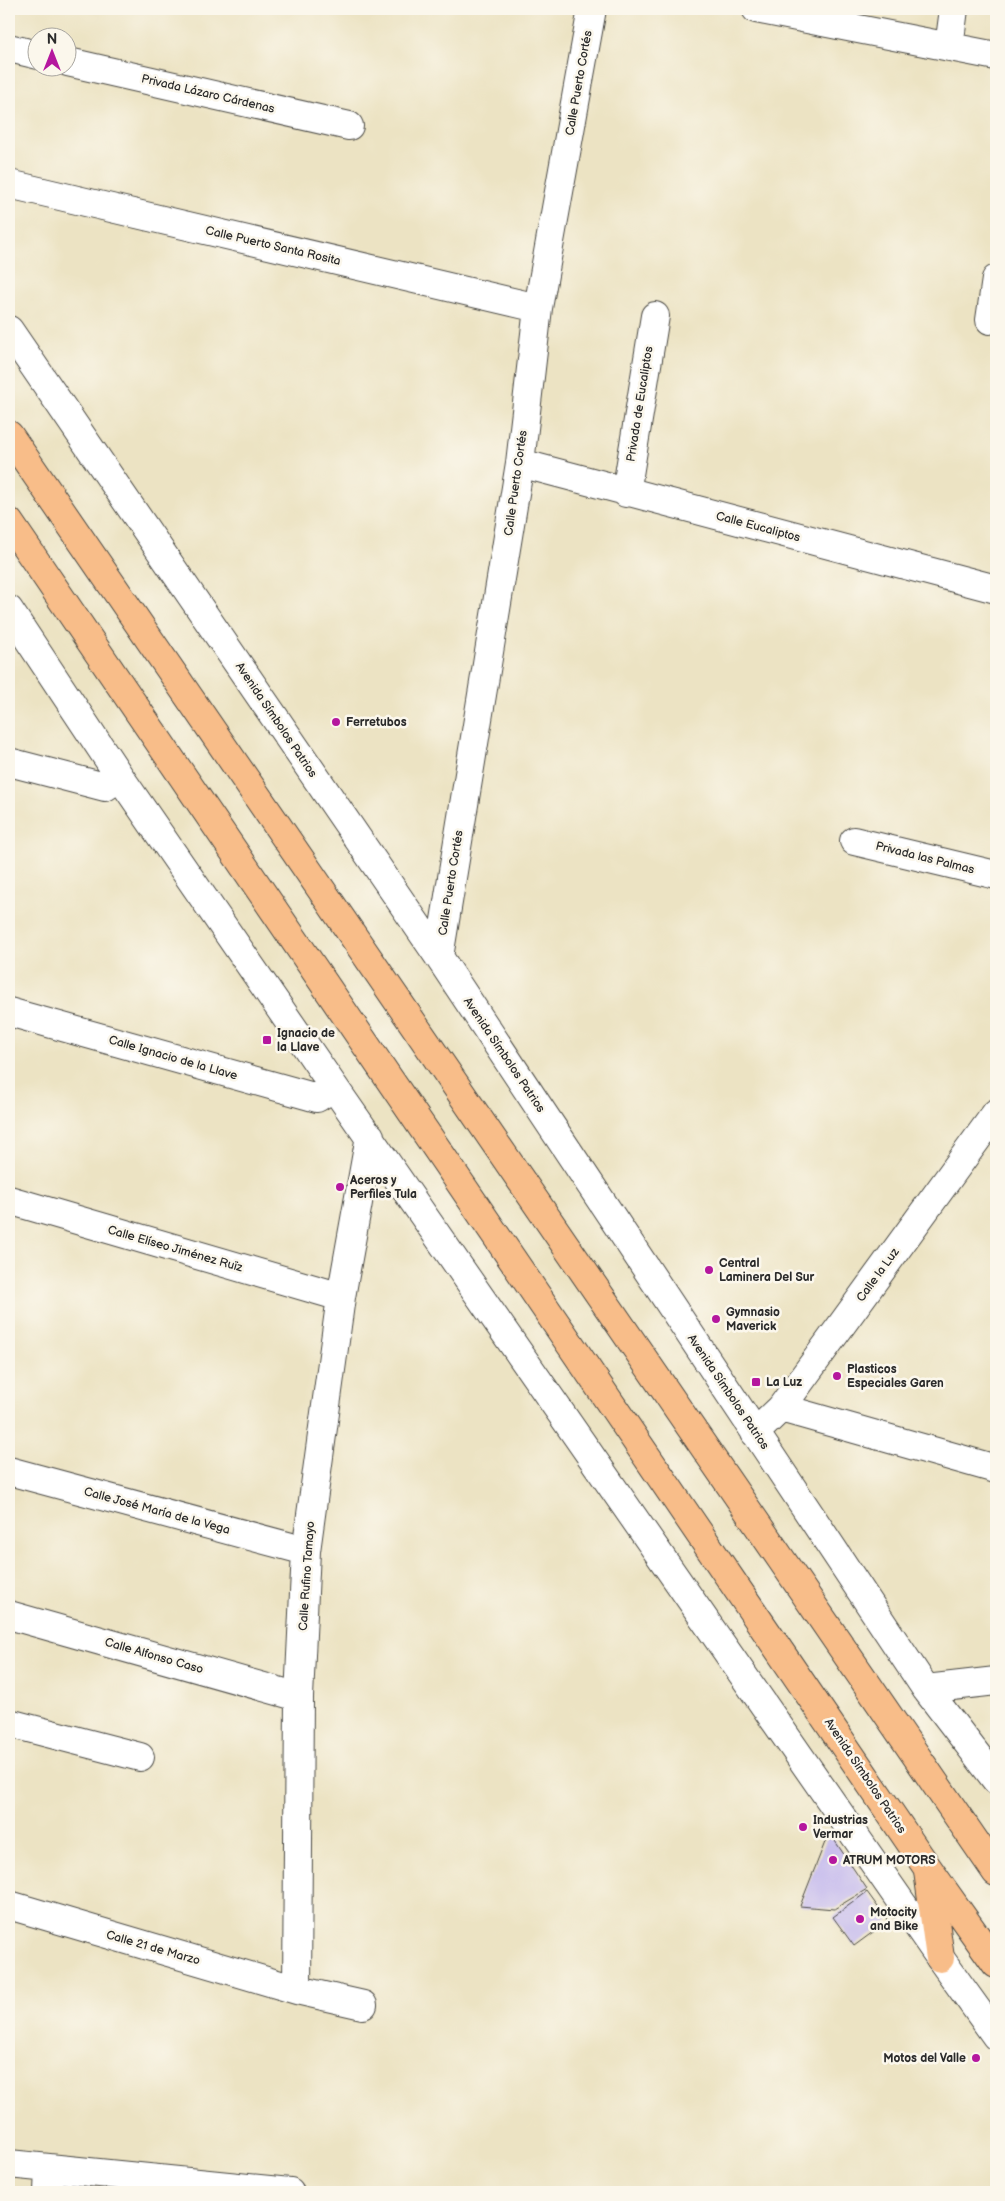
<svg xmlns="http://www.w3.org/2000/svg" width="1005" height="2201" font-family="'Balsamiq Sans',sans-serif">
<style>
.building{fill:#c2b7ed}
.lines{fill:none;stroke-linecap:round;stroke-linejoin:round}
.minor-casing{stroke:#484742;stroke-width:30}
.major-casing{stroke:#484742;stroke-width:30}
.minor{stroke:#fff;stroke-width:28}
.major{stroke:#f8bd89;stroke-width:28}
.poi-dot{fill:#b5179e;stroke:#fbf7ec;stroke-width:2}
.labels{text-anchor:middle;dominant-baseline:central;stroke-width:5;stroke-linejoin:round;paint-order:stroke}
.street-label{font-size:12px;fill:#2b2b2b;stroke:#fbf7ec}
.poi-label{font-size:12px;font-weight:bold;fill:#2b2b2b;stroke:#fbf7ec;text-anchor:start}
</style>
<rect width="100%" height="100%" fill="#fbf7ec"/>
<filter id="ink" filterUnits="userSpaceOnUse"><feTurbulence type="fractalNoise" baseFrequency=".02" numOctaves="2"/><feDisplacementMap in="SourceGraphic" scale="10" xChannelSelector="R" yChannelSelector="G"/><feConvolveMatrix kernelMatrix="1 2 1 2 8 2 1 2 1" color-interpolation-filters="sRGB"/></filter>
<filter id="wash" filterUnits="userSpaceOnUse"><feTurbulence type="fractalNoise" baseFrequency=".0096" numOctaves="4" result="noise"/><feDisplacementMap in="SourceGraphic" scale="20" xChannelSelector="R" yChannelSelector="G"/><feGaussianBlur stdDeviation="1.12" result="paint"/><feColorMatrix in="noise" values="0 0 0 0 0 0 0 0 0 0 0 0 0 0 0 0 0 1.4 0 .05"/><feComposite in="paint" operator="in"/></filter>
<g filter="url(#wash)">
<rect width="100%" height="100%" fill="#ece3c3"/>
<g id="blocks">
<path class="building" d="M829,1832L867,1889L834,1909L800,1906Z
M867,1892L888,1921L854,1946L833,1917Z"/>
</g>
</g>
<g filter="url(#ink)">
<use href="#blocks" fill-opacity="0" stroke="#484742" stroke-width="1"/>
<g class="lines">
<g class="minor-casing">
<path id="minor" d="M756,9L996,56
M949,47L954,9
M9,48L38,55
M68,62L349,126
M9,184L538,308
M990,320L996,279
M9,330L439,957L926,1689L996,1780
M520,463L996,589
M626,493L655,316
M9,610L120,777L334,1087L940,1958L996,2036
M9,762L105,787L120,777
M854,841L996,875
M439,957L520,463L538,308L592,9
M9,1012L317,1098L334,1087
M9,1200L341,1297
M781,1408L996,1469
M755,1433L781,1408L996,1113
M9,1471L306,1551
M9,1615L299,1697
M926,1689L996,1681
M9,1723L140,1757
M9,1905L297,1990L363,2005
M297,1990L299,1697L306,1551L341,1297L370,1136
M9,2164L290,2192
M48,2192L49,2168"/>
</g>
<g class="major-casing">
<path id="major" d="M9,435L996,1872
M9,522L927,1867L996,1964
M928,1871L940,1958"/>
</g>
<use href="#minor" class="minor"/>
<use href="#major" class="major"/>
</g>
</g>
<g class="poi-dot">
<circle cx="336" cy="722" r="5"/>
<rect x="262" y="1035" width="10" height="10" rx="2.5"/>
<circle cx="340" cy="1187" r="5"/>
<circle cx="709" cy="1270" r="5"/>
<circle cx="716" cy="1319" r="5"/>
<circle cx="837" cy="1376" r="5"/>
<rect x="751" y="1377" width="10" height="10" rx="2.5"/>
<circle cx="803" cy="1827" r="5"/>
<circle cx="833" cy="1860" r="5"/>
<circle cx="860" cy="1919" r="5"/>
<circle cx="976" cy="2058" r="5"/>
</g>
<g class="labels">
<g class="street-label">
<text transform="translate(579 83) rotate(-80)">Calle Puerto Cortés</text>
<text transform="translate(208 94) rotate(13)">Privada Lázaro Cárdenas</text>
<text transform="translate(273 246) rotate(13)">Calle Puerto Santa Rosita</text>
<text transform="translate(640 404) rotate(-81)">Privada de Eucaliptos</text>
<text transform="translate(516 483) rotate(-82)">Calle Puerto Cortés</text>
<text transform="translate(758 527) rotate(15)">Calle Eucaliptos</text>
<text transform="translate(276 720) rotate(56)">Avenida Símbolos Patrios</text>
<text transform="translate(925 858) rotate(14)">Privada las Palmas</text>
<text transform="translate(451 883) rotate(-81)">Calle Puerto Cortés</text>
<text transform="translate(504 1055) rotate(56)">Avenida Símbolos Patrios</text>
<text transform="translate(173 1058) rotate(16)">Calle Ignacio de la Llave</text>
<text transform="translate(175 1249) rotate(16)">Calle Elíseo Jiménez Ruïz</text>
<text transform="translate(878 1275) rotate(-54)">Calle la Luz</text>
<text transform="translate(728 1392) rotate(56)">Avenida Símbolos Patrios</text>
<text transform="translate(157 1511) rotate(15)">Calle José María de la Vega</text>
<text transform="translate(307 1576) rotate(-86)">Calle Rufino Tamayo</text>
<text transform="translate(154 1656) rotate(16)">Calle Alfonso Caso</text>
<text transform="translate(865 1776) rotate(56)">Avenida Símbolos Patrios</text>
<text transform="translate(153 1948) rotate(16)">Calle 21 de Marzo</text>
</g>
<g class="poi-label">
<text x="346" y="722">Ferretubos</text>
<text x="277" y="1033">Ignacio de<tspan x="277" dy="14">la Llave</tspan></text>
<text x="350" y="1180">Aceros y<tspan x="350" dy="14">Perfiles Tula</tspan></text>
<text x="719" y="1263">Central<tspan x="719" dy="14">Laminera Del Sur</tspan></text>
<text x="726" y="1312">Gymnasio<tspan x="726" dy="14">Maverick</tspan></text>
<text x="847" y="1369">Plasticos<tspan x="847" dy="14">Especiales Garen</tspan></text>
<text x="766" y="1382">La Luz</text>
<text x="813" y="1820">Industrias<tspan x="813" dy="14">Vermar</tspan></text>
<text x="843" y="1860">ATRUM MOTORS</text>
<text x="870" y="1912">Motocity<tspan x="870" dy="14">and Bike</tspan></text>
<text x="966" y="2058" text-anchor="end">Motos del Valle</text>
</g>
</g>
<rect width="1005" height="2201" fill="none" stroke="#fbf7ec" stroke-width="30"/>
<g transform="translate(52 52)"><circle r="24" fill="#fbf7ec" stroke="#a8a59f"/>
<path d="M0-4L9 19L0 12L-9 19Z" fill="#b5179e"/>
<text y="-8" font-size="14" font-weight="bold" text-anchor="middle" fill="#2b2b2b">N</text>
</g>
</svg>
